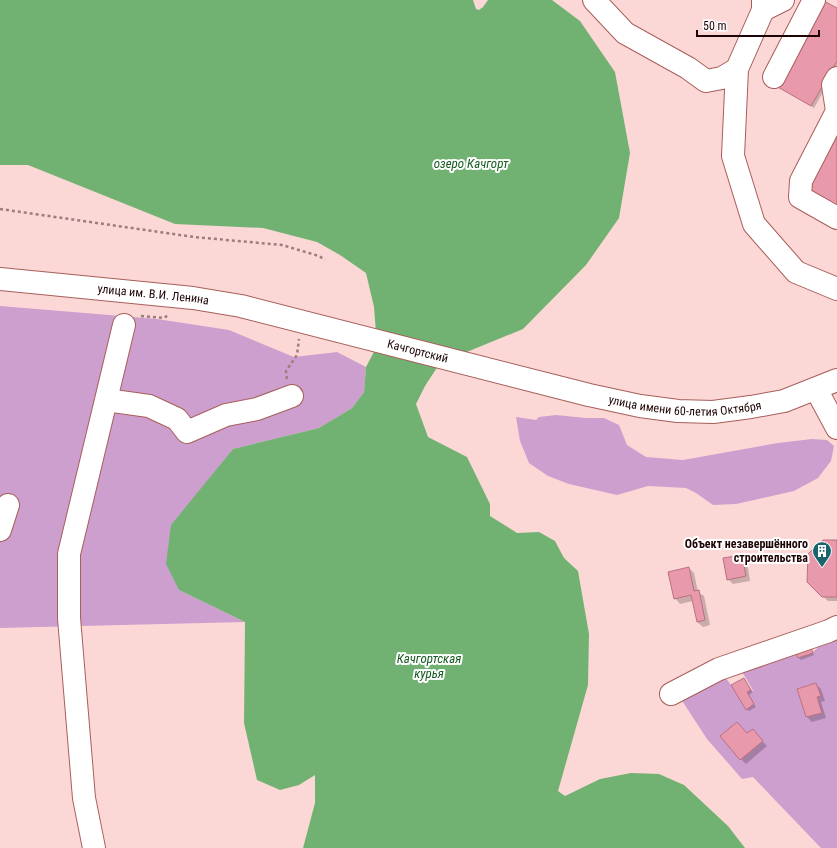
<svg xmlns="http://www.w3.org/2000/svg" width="837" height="848" font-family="'Roboto Condensed',sans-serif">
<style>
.green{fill:#cd9fcf;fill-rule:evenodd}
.water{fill:#71b273}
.shadow{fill:#0003}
.building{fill:#e899ab;stroke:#bb7082}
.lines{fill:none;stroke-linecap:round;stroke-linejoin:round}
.minor-casing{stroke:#a85e59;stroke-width:24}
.major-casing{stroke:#a85e59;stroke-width:24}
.path{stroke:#9d7d7c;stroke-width:2.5;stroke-dasharray:3 3;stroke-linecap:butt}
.minor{stroke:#fff;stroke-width:22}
.major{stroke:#fff;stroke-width:22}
.labels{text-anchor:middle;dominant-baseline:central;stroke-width:4;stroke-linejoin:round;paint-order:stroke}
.street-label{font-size:12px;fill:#1d0303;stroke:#fff}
.poi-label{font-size:12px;font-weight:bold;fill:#1d0303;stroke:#fff;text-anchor:end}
.water-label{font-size:13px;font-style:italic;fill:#165b1f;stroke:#fff}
</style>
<rect width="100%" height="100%" fill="#fbd8d5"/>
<path class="green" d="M0,306L157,319L229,330L294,357L337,352L366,367L364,392L352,408L319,428L233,449L210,478L179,590L245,622L0,628Z
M556,415L586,418H604L619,425L627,445L646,457L683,460L778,443L812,439L827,440L834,446L831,461L818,478L794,491L736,504L713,505L696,493L686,488L648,486L617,495L569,484L548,476L529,463L520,441L516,417L536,420L539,417Z
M837,632V848H821L753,777L742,779L707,739L681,699L723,674L731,685L744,678L751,690L754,692L741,670L795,650L798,658L812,653L825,641ZM816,683L820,696L817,697L821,712L806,717L797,689Z"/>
<path class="water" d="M0,0H473L476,9L479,10L483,7L488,0H552L580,21L615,72L630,153L619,218L586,265L523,329L440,363L425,386L416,404L428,437L467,457L490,504V516L517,533L539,532L555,541L564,558L578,571L589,634L588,685L558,791L565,796L600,779L631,773L659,774L684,785L728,826L745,848H303L315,803V775L299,785L280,790L257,780L244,723L245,622L179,590L166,564L171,525L233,449L319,428L352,408L364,392L366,367L377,346L374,307L366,273L340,255L317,242L263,228L175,224L28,165H0Z"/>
<path class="shadow" d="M837,10V67L814,108L778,86Z
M837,541V601H828L813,587Z
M742,556L747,561L750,581L733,584L728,579Z
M689,568L694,573L698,592L704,596L710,625L703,627L697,622L693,601L680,604L675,598Z
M810,646L814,655L801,660L799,658Z
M744,679L753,692L749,695L756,707L749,711L746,709Z
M816,684L821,689L825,701L821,702L826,718L812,722L807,717L798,690Z
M748,734L757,735L767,746L746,764L741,759Z"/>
<path class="building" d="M824,1L837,8V61L811,106L776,86Z
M837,133V205L808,190Z
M823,540H837V597H822L807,582L808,554Z
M742,555L746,576L727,580L723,558Z
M689,567L694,591L699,590L705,620L697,622L691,595L674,599L668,572Z
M810,645L813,653L798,658L795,650Z
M744,678L751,690L747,692L754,704L746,710L731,685Z
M816,683L821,696L817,697L822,713L806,717L797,689Z
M737,722L747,733L753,729L763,741L740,760L720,736Z"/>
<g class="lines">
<g class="minor-casing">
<path id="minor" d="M594,0L625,33L688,68L706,81L722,78L737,69L763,10V0
M763,10L783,0
M737,69L733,156L754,224L796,272L837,289
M774,77L814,0
M837,111L801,181L800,197L837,218
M837,111L833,85L837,78
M816,389L837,428
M106,400L149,406L177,419L187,432L226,415L257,409L292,396
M0,530L8,505
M671,694L719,669L829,631L837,627
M94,848L84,798L69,618V554L124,325"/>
</g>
<g class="major-casing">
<g id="major">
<path id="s1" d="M0,279L193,298L241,306L589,395L640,406L678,411L713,412L751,407L784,401L837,380"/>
</g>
</g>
<path class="path" d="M0,209L194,237L282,245L319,256L325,260
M141,316L164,318L168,315
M287,379L286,371L297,355L299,339"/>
<use href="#minor" class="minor"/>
<use href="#major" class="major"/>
</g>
<defs>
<g id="building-pin" transform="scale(1)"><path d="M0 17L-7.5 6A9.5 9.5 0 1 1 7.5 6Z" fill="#18656d" stroke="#fff"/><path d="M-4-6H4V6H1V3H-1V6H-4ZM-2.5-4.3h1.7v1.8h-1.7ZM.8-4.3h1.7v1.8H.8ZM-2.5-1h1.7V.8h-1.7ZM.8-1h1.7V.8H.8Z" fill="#fff"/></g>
</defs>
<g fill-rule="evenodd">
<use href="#building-pin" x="822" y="551"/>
</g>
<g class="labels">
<g class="street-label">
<text stroke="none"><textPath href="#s1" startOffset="154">улица им. В.И. Ленина</textPath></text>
<text stroke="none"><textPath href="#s1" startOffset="425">Качгортский</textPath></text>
<text stroke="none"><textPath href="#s1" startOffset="699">улица имени 60-летия Октября</textPath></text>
</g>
<g class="poi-label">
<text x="808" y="544">Объект незавершённого<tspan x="808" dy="14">строительства</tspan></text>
</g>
<g class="water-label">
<text x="471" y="163">озеро Качгорт</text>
<text x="429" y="658">Качгортская<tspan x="429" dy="15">курья</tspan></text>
</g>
</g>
<path d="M697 30v6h122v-6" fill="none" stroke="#1d0303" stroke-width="2"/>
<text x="703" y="30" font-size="12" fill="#1d0303" stroke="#ffffff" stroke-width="3" paint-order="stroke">50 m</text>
</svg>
